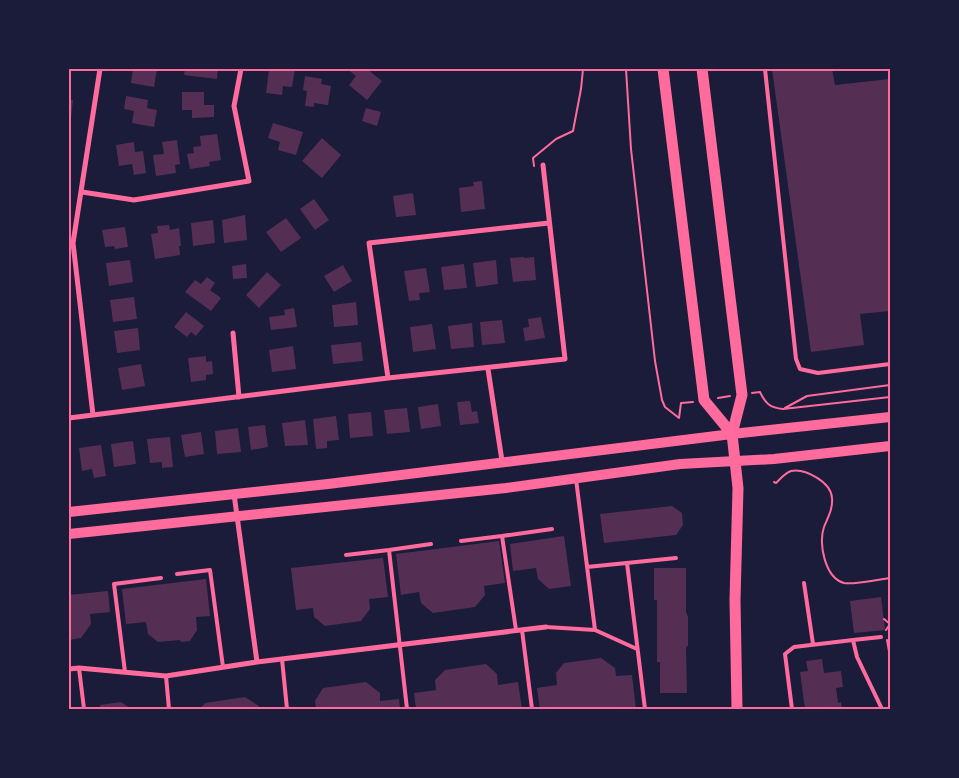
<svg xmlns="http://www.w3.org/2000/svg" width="959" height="778" font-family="Roboto,sans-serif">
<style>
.building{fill:#542f53}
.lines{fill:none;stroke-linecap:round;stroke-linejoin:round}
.path{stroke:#ff6b9d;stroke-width:2}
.service{stroke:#ff6b9d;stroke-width:4}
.minor{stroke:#ff6b9d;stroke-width:5}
.secondary{stroke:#ff6b9d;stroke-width:10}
.trunk{stroke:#ff6b9d;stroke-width:11}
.neatline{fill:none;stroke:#ff6b9d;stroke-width:2}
</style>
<rect width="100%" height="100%" fill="#1b1b3a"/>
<path class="building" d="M133,69H157L154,87L131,83Z
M185,69H218L217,79L184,75Z
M269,69H295L292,87L283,86L282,95L266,93Z
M347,69H367L382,81L367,100L349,85L356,76Z
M772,69H832L835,85L890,79V311L860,314L864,345L811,352Z
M305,76L322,79L321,84L331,86L328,105L314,103V107L305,106L307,91L303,90Z
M182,92H204V105H214V117L192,118V110H182Z
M126,96L148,100L147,108L157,110L154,127L132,123L134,111L124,109Z
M69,100H73L71,118H69Z
M366,108L381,112L377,126L362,121Z
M273,123L303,132L296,155L278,150L280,142L268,138Z
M217,134L221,160L209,162L210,166L190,169L187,154L194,153L193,147L201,146L200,136Z
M322,138L341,155L322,178L302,161Z
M177,140L180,164L175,165L176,173L156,176L153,155L164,154L162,142Z
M134,142L135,152L143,151L146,173L134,175L132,164L119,166L116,145Z
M482,181L485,209L461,212L459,188L474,186L473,182Z
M413,193L416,215L396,217L393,196Z
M314,199L329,220L315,230L300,209Z
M245,215L247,240L224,243L222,220Z
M286,218L301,238L281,252L266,232Z
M213,220L215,243L193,246L191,223Z
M169,225L170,230L179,228L181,246H179L180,255L155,259L151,234L158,233L157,226Z
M125,227L128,247L115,249L114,246L105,247L102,230Z
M524,257V258L534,257L536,280L513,282L510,258Z
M130,260L133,282L109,286L106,263Z
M496,260L498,284L476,287L473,263Z
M246,264L247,278L233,279L232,266Z
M464,264L467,288L444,290L441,267Z
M343,265L352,281L334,292L324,276Z
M426,268L430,292L419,293L420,300L409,301L404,271Z
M267,272L281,285L259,308L246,295Z
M207,277L215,283L210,290L221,298L211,311L185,292L195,280L201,284Z
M134,297L137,319L113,322L110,300Z
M356,302L358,325L334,327L332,305Z
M294,308L297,327L271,330L269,317L285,315L284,310Z
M186,312L204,326L196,336L191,332L187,337L174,327Z
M541,317L545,338L525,341L523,328L529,327L528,319Z
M502,320L505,343L482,345L480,322Z
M472,323L474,347L451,349L448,326Z
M432,324L436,349L413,352L410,327Z
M138,328L140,350L117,353L114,331Z
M361,342L363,361L333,364L331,345Z
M293,346L296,369L272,372L269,350Z
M206,356V362L212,361L213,374L206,375V380L191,382L188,358Z
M141,364L145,386L122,390L118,368Z
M470,401L472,412L477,411L479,423L460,425L457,402Z
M438,404L441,426L421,429L418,407Z
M407,408L410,432L387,434L384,410Z
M371,412L373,436L350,438L348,414Z
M336,416L339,440L327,441V448L316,449L313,419Z
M305,420L308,445L285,446L282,423Z
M265,425L268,447L251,450L248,427Z
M238,428L241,452L217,454L215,431Z
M201,432L204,454L185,457L181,435Z
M170,437L173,467L162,468V462L150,463L147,439Z
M133,441L136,464L114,467L111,444Z
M101,445L106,476L94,478L92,469L82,471L79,448Z
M672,506L682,513L683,525L676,535L604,543L600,514Z
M564,536L571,586L549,589L538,579L536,568L513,571L510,544Z
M499,541L505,583L484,586L485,595L475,607L433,613L421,603L419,592L401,595L396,554Z
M383,558L388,597L369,599L370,609L361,621L325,626L314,617L313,608L296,610L291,568Z
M654,568H686V612L688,617V646H687L686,648L687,693H660V662H657V600H654Z
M206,579L210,616L196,617L197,630L190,641L181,642L180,640L158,642L148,634L146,622L126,624L122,589Z
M108,591L110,612L90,614L91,624L81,638L69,640V595Z
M881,597L885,630L854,633L850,601Z
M601,658L615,668L616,676L632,675L636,709H540L537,688L557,685L556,673L564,663Z
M822,659L824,673L841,671L843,687L836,688L838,703L841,702L842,709H805L800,672L808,671L806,661Z
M486,664L497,674L498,685L518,682L522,709H416L414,693L436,690L435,680L445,670Z
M366,682L380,693V701L399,699L400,709H316L315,701L323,688Z
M245,697L259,706V709H200L205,703Z
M121,702L131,709H100V705Z"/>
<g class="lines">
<path class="path" d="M626,69L631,149L655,361L662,400L665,407L679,418L681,403L693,402
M534,166L533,158L556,139L573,131L581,89L583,69
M752,393L760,392C765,403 770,408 783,409L890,397
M718,398L730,396
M785,408L807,396L890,385
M774,482L776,483C780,479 785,473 791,471C805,468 831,482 832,498C833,509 828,517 824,527C818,543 825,578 844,583C854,585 880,579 890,578
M884,619L890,624
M886,630L890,624
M887,640L890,657"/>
<path class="service" d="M765,69L796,359L800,369L818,373L890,364
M502,536L552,529
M461,541L502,536L516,630
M389,550L431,544
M346,555L389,550L407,709
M627,563L645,709
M587,567L676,558
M177,574L210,570L223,667
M804,583L813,644
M546,627L595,630L576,479
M522,630L532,709
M595,630L637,649
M853,640L881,637
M282,659L287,709
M79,668L84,709
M125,672L114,584L161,578
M166,676L169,709
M792,709L785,654L794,647L853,640L857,657L882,709"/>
<path class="minor" d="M82,192L134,200L249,181L234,106L241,69
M233,333L239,397
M488,369L502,461
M388,378L369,243L549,223
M93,415L73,243L100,69
M69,418L388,378L565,359L543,165
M234,494L257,662
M69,669L79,668L166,676L257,662L546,627"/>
<path class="secondary" d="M69,512L328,484L732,434L890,417
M69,534L506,488L680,464L774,459L890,446"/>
<path class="trunk" d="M663,69L704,400L732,434
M702,69L742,395L732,434L738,488L735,600L737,709"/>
</g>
<rect width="959" height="778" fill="none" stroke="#1b1b3a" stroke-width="140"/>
<rect x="70" y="70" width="819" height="638" class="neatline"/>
</svg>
